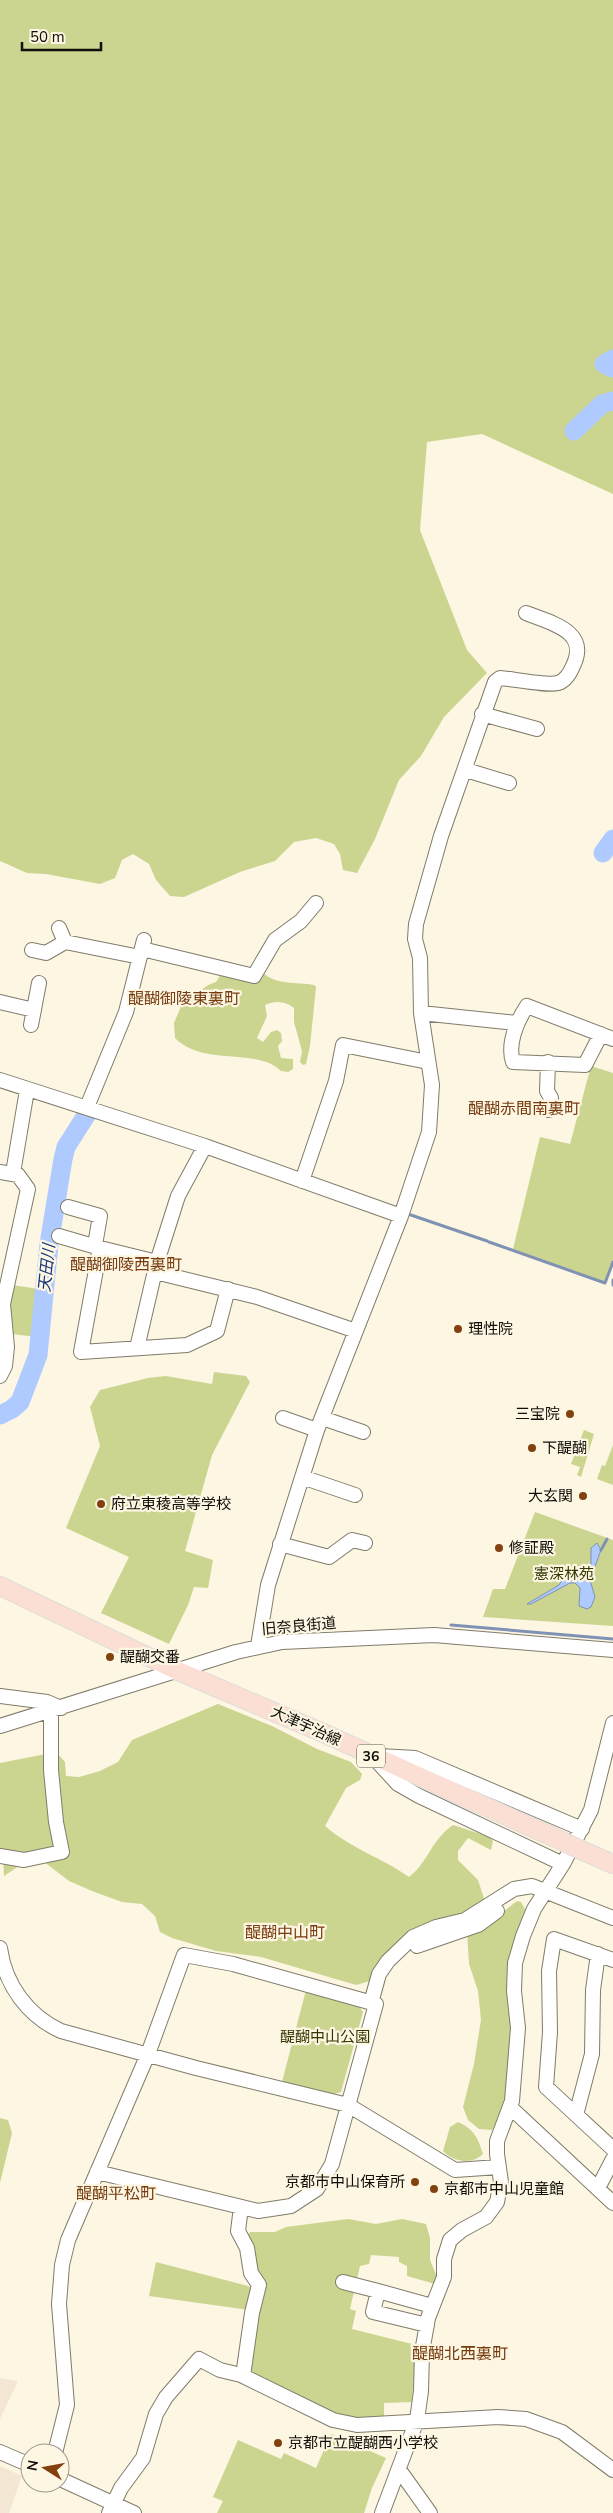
<svg xmlns="http://www.w3.org/2000/svg" width="613" height="2513" font-family="'Nunito Sans','Noto Sans JP',sans-serif">
<style>
.commercial{fill:#f3e6d2}
.green{fill:#cbd590}
.water{fill:#afcafe;stroke:#7f92b4}
.lines{fill:none;stroke-linecap:round;stroke-linejoin:round}
.stream{stroke:#7f92b4;stroke-width:3}
.river{stroke:#afcafe;stroke-width:19}
.minor-casing{stroke:#807b6a;stroke-width:16}
.major-casing{stroke:#dedddc;stroke-width:20}
.minor{stroke:#fff;stroke-width:14}
.major{stroke:#fcdfd4;stroke-width:18}
.major-bridge-casing{stroke:#dedddc;stroke-width:20;stroke-linecap:butt}
.major-bridge{stroke:#fcdfd4;stroke-width:18}
.poi-dot{fill:#834110;stroke:#fcf6e3;stroke-width:2}
.labels{text-anchor:middle;dominant-baseline:central;stroke-width:4.5;stroke-linejoin:round;paint-order:stroke}
.shield{fill:#fcf6e3;stroke:#57544a;stroke-width:1}
.shield-label{font-size:14px;font-weight:bold;fill:#100e08}
.poi-label{font-size:15px;fill:#100e08;stroke:#fcf6e3;text-anchor:start}
.park-label{font-size:15px;fill:#333800;stroke:#fcf6e3}
.street-label{font-size:15px;fill:#100e08;stroke:#fcf6e3}
.neighbourhood-label{font-size:16px;fill:#773b0f;stroke:#fcf6e3}
.water-label{font-size:16px;font-style:italic;fill:#13337a;stroke:#fcf6e3}
</style>
<rect width="100%" height="100%" fill="#fcf6e3"/>
<path class="commercial" d="M0,2378L18,2381L0,2419Z
M0,2466L22,2476L9,2513H0Z"/>
<path class="green" d="M0,0H613V494L482,434L427,442L420,530L467,650L487,673L444,717L421,756L399,780L375,839L357,873L343,870L340,854L334,844L316,838L294,842L275,861L240,872L184,897L170,896L156,880L149,864L133,854L122,860L115,878L100,884L46,874L27,873L0,861Z
M263,972C273,985 298,982 314,985L316,987L310,1046L306,1064L303,1065L300,1062L302,1051L294,1022V1008C286,1001 275,1000 265,1005L267,1016L257,1038L263,1042L271,1032L277,1030L281,1033L282,1041L278,1046L281,1058L293,1059V1069L288,1072L281,1071C258,1047 203,1067 175,1038L174,1023L183,1002C196,996 204,985 216,982L221,974Z
M591,1066L613,1073V1259L605,1282L513,1249L540,1137L570,1144Z
M12,1285L39,1289L38,1337L11,1334L8,1318Z
M214,1372L246,1376L250,1382L212,1455L185,1551L213,1560L208,1588L194,1587L188,1605L169,1644L101,1613L129,1557L66,1528L100,1446L90,1407L100,1390L148,1378L166,1376L212,1384Z
M584,1430L594,1434L581,1477L577,1475L580,1467L571,1464Z
M613,1445V1485L597,1479L602,1465L605,1466Z
M535,1512L613,1540V1626L483,1617L493,1589H505Z
M218,1704L272,1726L317,1749L351,1762L362,1774L360,1780L346,1788L325,1826C350,1848 382,1858 409,1877C428,1863 431,1840 453,1825L490,1837L493,1841L491,1850L468,1838L458,1851V1860L478,1880L487,1908L405,1934L370,1981L356,1985L261,1957L216,1951L172,1938L160,1932L155,1916L142,1904L122,1902L92,1891L69,1881L43,1861L29,1859L4,1876L3,1857L0,1852V1763L56,1752L65,1762L66,1776L79,1777L100,1771L118,1762L132,1740Z
M517,1901L521,1902L526,1911L513,1944L511,1959L512,2037L509,2078L504,2110L492,2130L479,2129L468,2120L463,2107L474,2064L481,2020L478,1991L469,1964L467,1931L491,1921Z
M306,1990L359,2006L363,2012L341,2092L334,2094L282,2082Z
M0,2118L8,2120L12,2133L0,2183Z
M458,2122C474,2129 478,2138 483,2154C472,2165 453,2162 443,2151L450,2127Z
M348,2219L376,2224L402,2219L426,2224L430,2238V2260L437,2277L435,2284L407,2276V2266L399,2262V2257L371,2255L369,2264L360,2266L350,2309L356,2311L352,2329L416,2345L412,2402L384,2403V2419H350L336,2416L247,2373L257,2278L246,2238L250,2232H275L286,2227Z
M156,2262L248,2286L255,2291L249,2310L149,2296Z
M331,2434L386,2458L372,2488L364,2513H217L223,2501L213,2497L238,2440L281,2459L284,2453L316,2468Z"/>
<path class="water" d="M597,1543L601,1550L590,1580L595,1597L591,1607L587,1609L579,1606L580,1588L575,1583H570L531,1604H527L559,1585L564,1577L588,1578L591,1569V1548Z"/>
<g class="lines">
<path class="stream" d="M408,1214L487,1241
M489,1242L605,1283L613,1262
M613,1280V1285
M601,1550L607,1539
M451,1625L613,1639"/>
<path class="river" d="M613,359L604,364L613,368
M574,431L602,404L613,401
M603,853L613,839
M0,1415L12,1409L20,1402L38,1355L49,1244L63,1159L66,1147L87,1114"/>
<g class="minor-casing">
<path id="minor" d="M482,714L537,729
M466,770L509,783
M59,928L65,942
M142,949L254,976L275,940L301,921L316,903
M32,950L46,953L65,942L140,957
M0,1002L34,1010
M421,1013L516,1023
M31,1025L39,983
M601,1034L585,1065L513,1062C507,1044 517,1021 527,1006L613,1039
M548,1062L547,1091L551,1098L549,1110
M0,1080L205,1146L401,1216
M87,1107L126,1012L144,940
M0,1172L18,1175L28,1189L3,1304L7,1347L5,1366L0,1376
M13,1173L27,1090
M302,1181L336,1081L343,1045L428,1062
M68,1207L100,1216L95,1245
M59,1236L100,1248
M157,1262L100,1248L81,1352L187,1345L217,1331L228,1289
M155,1272L257,1297L356,1331
M137,1348L157,1262L178,1196L205,1146
M283,1418L317,1430
M322,1418L363,1432
M302,1477L355,1495
M280,1544L329,1557L352,1540L365,1543
M258,1646L268,1585L317,1430L401,1216L429,1132L432,1085L421,1013L420,958L415,939L416,924L441,836L495,682L500,678C513,679 548,686 558,683C565,681 570,673 573,666C590,631 551,623 526,613
M0,1696L47,1702L61,1708
M0,1726L236,1652L282,1642L434,1635L613,1650
M380,1756L415,1758L582,1829
M374,1758L398,1784L419,1796L563,1864
M0,1856L24,1860L62,1852L56,1822L51,1770V1710
M417,1946L478,1925L497,1911
M0,1948C5,1985 28,2016 61,2031L196,2068L348,2105L455,2170L499,2167
M613,1960L554,1939L549,1971L550,2032L546,2087L613,2149
M371,2003L379,1974L388,1961L413,1937L436,1927L465,1920L514,1889L532,1886L613,1918
M510,2107L613,2203
M576,2115L592,2054L593,1990L598,1954
M598,2188L613,2159
M241,2207L238,2231L247,2248L251,2273L259,2285L252,2313L243,2376
M343,2282L378,2291L373,2312L427,2325
M378,2291L432,2306
M0,2452L30,2465
M55,2453L67,2405L59,2304L62,2265L68,2240L148,2054L184,1955L233,1964L376,2004L332,2164L317,2189L291,2206L258,2211L97,2172
M400,2471L430,2513
M60,2479L134,2513
M109,2513L121,2488L143,2458L156,2414L166,2397L199,2359L220,2370L241,2375L333,2420L357,2425L498,2417L526,2419L562,2432L613,2470
M382,2513L417,2420L421,2391L422,2352L428,2318L444,2277V2259L450,2240L462,2230L486,2217L497,2202L501,2182L497,2154V2141L512,2101L518,2028L514,1991L515,1963L523,1936L534,1909L563,1864L591,1810L613,1723"/>
</g>
<g class="major-casing">
<path id="major" d="M0,1586L178,1671L321,1732L564,1842
M581,1850L613,1864"/>
</g>
<use href="#minor" class="minor"/>
<use href="#major" class="major"/>
<g class="major-bridge-casing">
<path id="major-bridge" d="M564,1842L581,1850"/>
</g>
<use href="#major-bridge" class="major-bridge"/>
</g>
<g class="poi-dot">
<circle cx="458" cy="1329" r="5"/>
<circle cx="570" cy="1414" r="5"/>
<circle cx="532" cy="1448" r="5"/>
<circle cx="583" cy="1496" r="5"/>
<circle cx="101" cy="1504" r="5"/>
<circle cx="499" cy="1548" r="5"/>
<circle cx="110" cy="1657" r="5"/>
<circle cx="415" cy="2182" r="5"/>
<circle cx="434" cy="2189" r="5"/>
<circle cx="278" cy="2443" r="5"/>
</g>
<g class="labels">
<rect class="shield" x="357" y="1744.5" width="28" height="23" rx="4"/>
<g class="shield-label">
<text x="371" y="1756">36</text>
</g>
<g class="poi-label">
<text x="468" y="1329">理性院</text>
<text x="560" y="1414" text-anchor="end">三宝院</text>
<text x="542" y="1448">下醍醐</text>
<text x="573" y="1496" text-anchor="end">大玄関</text>
<text x="111" y="1504">府立東稜高等学校</text>
<text x="509" y="1548">修証殿</text>
<text x="120" y="1657">醍醐交番</text>
<text x="405" y="2182" text-anchor="end">京都市中山保育所</text>
<text x="444" y="2189">京都市中山児童館</text>
<text x="288" y="2443">京都市立醍醐西小学校</text>
</g>
<g class="park-label">
<text x="564" y="1574">憲深林苑</text>
<text x="325" y="2037">醍醐中山公園</text>
</g>
<g class="street-label">
<text transform="translate(299 1626) rotate(-5)">旧奈良街道</text>
<text transform="translate(306 1726) rotate(24)">大津宇治線</text>
</g>
<g class="neighbourhood-label">
<text x="184" y="999">醍醐御陵東裏町</text>
<text x="524" y="1109">醍醐赤間南裏町</text>
<text x="126" y="1265">醍醐御陵西裏町</text>
<text x="285" y="1933">醍醐中山町</text>
<text x="116" y="2194">醍醐平松町</text>
<text x="460" y="2354">醍醐北西裏町</text>
</g>
<g class="water-label">
<text transform="translate(47 1268) rotate(-84)">天田川</text>
</g>
</g>
<g transform="translate(45 2468) rotate(281)"><circle r="24" fill="#fcf6e3" stroke="#9e998b"/>
<path d="M0-4L9 19L0 12L-9 19Z" fill="#834110"/>
<text y="-8" font-size="14" font-weight="bold" text-anchor="middle" fill="#100e08">N</text>
</g>
<path d="M22 42v8h79v-8" fill="none" stroke="#100e08" stroke-width="2.5"/>
<text x="30" y="42" font-size="15" fill="#100e08" stroke="#fcf6e3" stroke-width="4" paint-order="stroke">50 m</text>
</svg>
